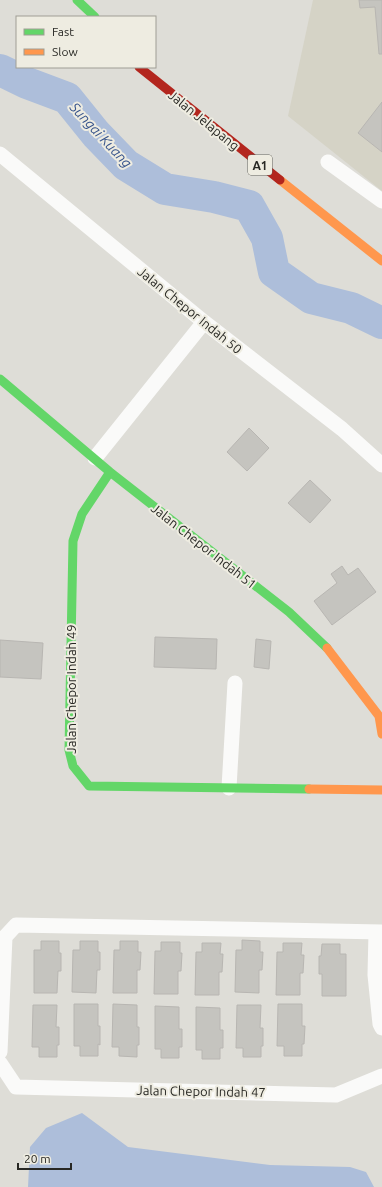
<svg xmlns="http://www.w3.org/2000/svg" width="382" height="1187" font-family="Ubuntu,sans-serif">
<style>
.built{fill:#d5d3c6}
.water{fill:#adbeda}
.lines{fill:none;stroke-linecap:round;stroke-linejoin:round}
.river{stroke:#adbeda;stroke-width:32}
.building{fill:#c5c4bf;stroke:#b8b6b2}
.street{stroke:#fafaf9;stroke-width:15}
.fast{stroke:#63d668;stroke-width:9}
.slow{stroke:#ff974d;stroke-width:9}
.jam{stroke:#b3261e;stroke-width:9}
.labels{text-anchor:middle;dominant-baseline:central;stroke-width:4;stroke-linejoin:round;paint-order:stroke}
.shield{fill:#eeece1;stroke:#63635d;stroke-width:1}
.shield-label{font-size:12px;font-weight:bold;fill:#282824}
.street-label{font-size:13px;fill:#282824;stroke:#eeece1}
.water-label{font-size:14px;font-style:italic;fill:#36538b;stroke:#eeece1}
</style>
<rect width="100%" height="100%" fill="#deddd7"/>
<path class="built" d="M313,0H382V191L288,116Z"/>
<path class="water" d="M82,1113L128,1147L270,1165L350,1167L366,1172L374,1187H28L30,1147L46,1128Z"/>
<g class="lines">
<path class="river" d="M0,70L27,83L67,98L96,134L126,165L165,189L214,197L249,206L267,238L274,272L311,298L351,308L382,323"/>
</g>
<path class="building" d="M359,0H382V54H379L375,7L360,8Z
M382,102V152L358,133Z
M249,428L269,448L247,471L227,452Z
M310,480L331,500L310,523L288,503Z
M342,566L348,575L358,568L376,592L332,625L314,601L337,583L331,574Z
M155,637L217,639L216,669L154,667Z
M256,639L271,641L269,669L254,667Z
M0,640L43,643L41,679L0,677Z
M242,940L260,941V952H263L262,970H259V993L235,992L236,950H242Z
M41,941H59V953H61V971H58L57,993H34V950H41Z
M80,941H98V952H100V970H97L96,993L72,992L73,950H80Z
M120,941H138V952H141L140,970H137V993H113L114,950H120Z
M161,942H180V953H182L181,971H178V994H154L155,951H161Z
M202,943H221L220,954H223L222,972H219V995H195L196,952H202Z
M283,943H302L301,955H304L303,973H300V995H276L277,952H283Z
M322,944H340V954H346V996H322V974H319V956H321Z
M74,1004H98V1026H100V1045L98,1044V1056H80V1046H74Z
M113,1004L137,1005V1027H139V1045H137V1057L119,1056V1047H112Z
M278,1004H302V1026H305L304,1044H302V1056H284V1046H277Z
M33,1005H57L56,1027H59V1045H57V1057H39V1047H32Z
M237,1005H261L260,1028H263V1046H261V1057H243V1048H236Z
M155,1006L179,1007V1029H182V1047H179V1058H161V1049H155Z
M196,1007L220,1008V1030H223V1048H220V1059H202V1050H196Z"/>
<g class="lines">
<path class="street" d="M0,154L204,322L342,429L382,465
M328,162L382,201
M95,458L204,322
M229,788L235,683
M376,932L375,975L380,1024L382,1028
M0,1052L5,937L16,925L382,932
M0,1063L16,1087L336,1095L382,1076"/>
<path class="fast" d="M77,0L95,17
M0,379L110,472L289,612L327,648
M110,472L82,514L73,541L69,750L73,766L89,786L309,789"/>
<path class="slow" d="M280,180L382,261
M327,648L379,716L382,734
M309,789L382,790"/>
<path class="jam" d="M139,67L280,180"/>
</g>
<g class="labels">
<rect class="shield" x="248" y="155" width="24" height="20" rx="3"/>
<g class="shield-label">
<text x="260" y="165">A1</text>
</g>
<g class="street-label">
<text transform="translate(204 120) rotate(39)">Jalan Jelapang</text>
<text transform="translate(190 310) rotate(39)">Jalan Chepor Indah 50</text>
<text transform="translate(204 546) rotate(38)">Jalan Chepor Indah 51</text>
<text transform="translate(71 689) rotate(-90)">Jalan Chepor Indah 49</text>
<text transform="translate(201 1091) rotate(1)">Jalan Chepor Indah 47</text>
</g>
<g class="water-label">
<text transform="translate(101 135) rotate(47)">Sungai Kuang</text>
</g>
</g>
<rect x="16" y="16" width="140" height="52" fill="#eeece1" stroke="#9f9e95"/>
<rect x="24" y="29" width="20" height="6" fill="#63d668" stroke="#9f9e95"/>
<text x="52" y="36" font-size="12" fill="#282824">Fast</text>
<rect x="24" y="49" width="20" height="6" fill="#ff974d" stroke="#9f9e95"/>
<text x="52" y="56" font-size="12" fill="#282824">Slow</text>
<path d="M18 1163v6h53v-6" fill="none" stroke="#282824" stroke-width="2"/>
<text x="24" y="1163" font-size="12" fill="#282824" stroke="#eeece1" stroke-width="3" paint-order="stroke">20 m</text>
</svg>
